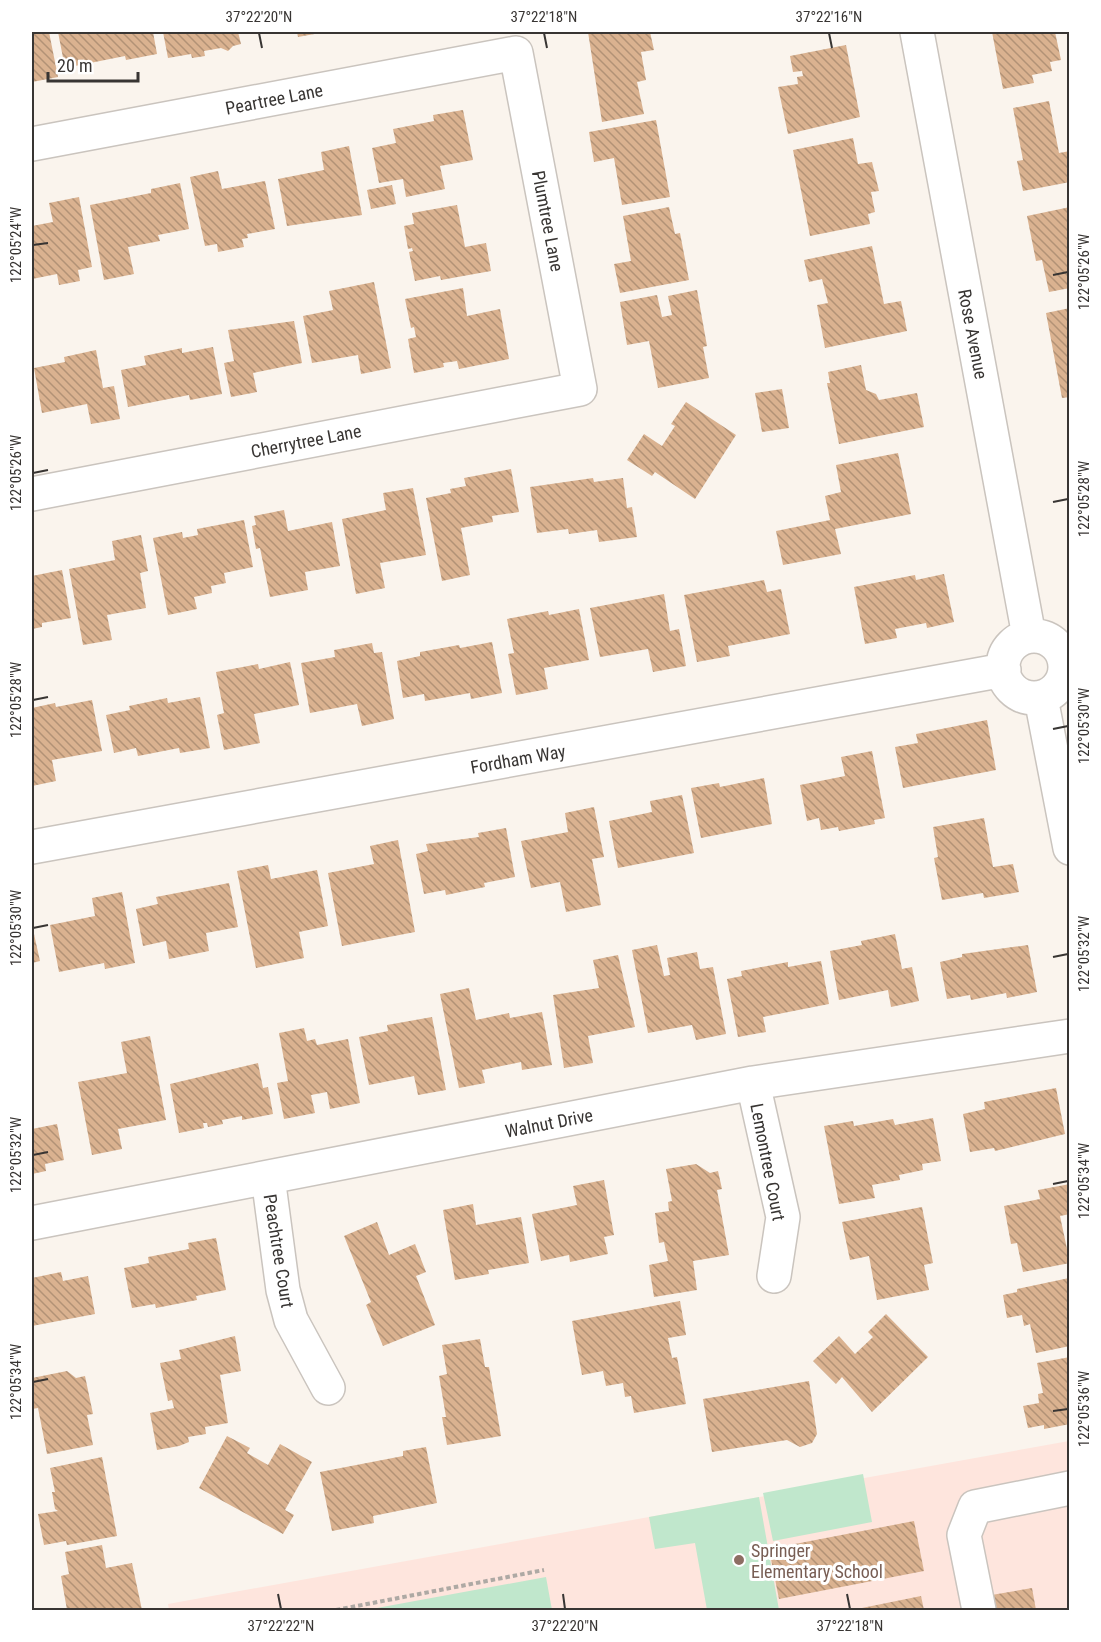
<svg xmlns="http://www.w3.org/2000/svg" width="1101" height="1642" font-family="'Roboto Condensed',sans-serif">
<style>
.education{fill:#fee5dd}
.green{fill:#c0e7cc}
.building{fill:url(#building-back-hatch)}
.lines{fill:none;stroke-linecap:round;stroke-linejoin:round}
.minor-casing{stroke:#cac4be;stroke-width:36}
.path{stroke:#aea9a4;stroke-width:4;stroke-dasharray:4.5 3;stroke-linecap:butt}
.minor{stroke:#fff;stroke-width:33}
.ticks{fill:none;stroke:#383533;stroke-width:2}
.education-dot{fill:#8d6e63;stroke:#fff;stroke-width:2}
.labels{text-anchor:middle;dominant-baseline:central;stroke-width:6;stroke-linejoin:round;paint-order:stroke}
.street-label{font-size:18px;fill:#383533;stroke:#fff}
.education-label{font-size:18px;fill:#785e54;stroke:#fff;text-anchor:start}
.neatline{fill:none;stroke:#383533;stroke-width:2}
.ticks-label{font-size:15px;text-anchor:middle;fill:#383533}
</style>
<defs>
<pattern id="building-back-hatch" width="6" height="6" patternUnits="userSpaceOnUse" patternTransform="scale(1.5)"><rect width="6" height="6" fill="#dab290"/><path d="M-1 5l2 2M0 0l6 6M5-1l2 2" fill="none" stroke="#b29276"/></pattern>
</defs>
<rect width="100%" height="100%" fill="#faf4ed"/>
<path class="education" d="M1069,1441V1610H169L168,1604Z"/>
<path class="green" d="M863,1474L872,1522L773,1541L763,1493Z
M759,1497L779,1610H707L695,1543L655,1549L649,1517Z
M546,1577L552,1610H366Z"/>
<path class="building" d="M32,32H49L58,77L32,82Z
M58,32H153L157,54L126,60L125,56L65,68Z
M163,32H238L241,44L233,46L228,51L221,48L204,51L205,56L192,58L191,54L168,58Z
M297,32H320V33L298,37Z
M588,32H650L654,50L641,52L646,80L637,82L644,114L602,122Z
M992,32H1055L1061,60L1050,62L1052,71L1032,75L1034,83L1003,89Z
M846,45L860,117L788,134L778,87L798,84L797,77L803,76L802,71L793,72L790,56Z
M1049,101L1059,153L1070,151V182L1023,191L1017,161L1023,160L1013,108Z
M463,110L473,160L440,166L445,189L406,197L403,179L379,183L372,148L396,143L393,129L434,121L433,115Z
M656,120L670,197L622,205L614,158L594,162L589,132Z
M853,138L858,164L872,162L879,191L871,192L875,212L868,214L870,224L810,236L793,150Z
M349,146L362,215L287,226L278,179L324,170L321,152Z
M218,171L222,189L265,181L275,229L247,234L248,238L242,239L244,247L218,252L217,244L205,246L190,177Z
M180,183L189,229L158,235L160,241L128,247L134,274L104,280L90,205L151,193V189Z
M392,185L396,204L371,209L367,190Z
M79,197L92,267L78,270L80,281L59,285L57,274L32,279V226L53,222L49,203Z
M457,205L465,247L486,243L491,271L441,280L440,276L415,281L409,252L413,251L412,248L408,249L404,226L414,224L412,213Z
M669,207L675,234L680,233L689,280L620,293L614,264L631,261L623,216Z
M1070,207V288L1049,292L1042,260L1036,261L1027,216Z
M872,246L884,304L901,301L907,331L825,348L817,305L828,303L822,279L809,282L804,260Z
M374,282L391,368L361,374L358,355L312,363L303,316L333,310L329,291Z
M463,288L467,316L500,309L509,359L459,369L457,361L443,363L444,367L414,373L408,339L416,337L414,327L411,328L405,299Z
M697,290L707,346L703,347L709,378L658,388L649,341L627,345L620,302L657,295L662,317L672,315L668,296Z
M1070,308V397L1062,398L1046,313Z
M294,321L302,363L253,373L257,392L231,397L224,363L234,361L228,330Z
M213,347L222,394L190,400L189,395L128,407L121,370L146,365L144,356L182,348V353Z
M96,350L103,388L114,386L120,419L91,424L87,404L42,413L34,368L65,362L64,357Z
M861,365L866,390L876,394L879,400L917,393L924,427L839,444L827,383H830L828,372Z
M782,389L789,428L762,432L755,393Z
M686,402L736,435L695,499L655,472L652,476L627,460L644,434L662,446L675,426L671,424Z
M898,453L911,514L835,529L841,554L783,565L776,531L830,520L825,496L841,492L836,465Z
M511,469L519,512L492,516L493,522L461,528L470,575L442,581L426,498L451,493L450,489L466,486L464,478Z
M593,478L594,482L623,478L627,508L632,507L637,537L599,542L597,530L569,534L568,529L537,533L530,487Z
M413,488L426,555L380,563L385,588L356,594L342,519L386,510L383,493Z
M284,510L288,531L332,522L340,566L305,572L308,590L270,597L260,548L256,549L252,526L256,525L254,516Z
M244,520L253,567L224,573L226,583L211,586L212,593L194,597L197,609L168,615L153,538L182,532L183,538L198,535L197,529Z
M141,535L148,571L140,573L146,608L107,615L112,640L83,645L69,569L115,560L112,541Z
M62,570L71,618L42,623V627L32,629V576Z
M944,574L954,622L927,628L926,623L895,629L897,638L865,644L854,587L915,575L916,580Z
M764,580L767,592L781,589L790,634L728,646L730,656L697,662L684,595Z
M664,594L670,631L679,629L686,666L653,672L648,649L600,657L590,608Z
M579,609L589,660L544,668L548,689L516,695L508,654L514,653L507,619L548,611L549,615Z
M492,642L502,693L471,699L470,693L425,701L424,694L403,698L397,661L420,656V652L459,645L460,648Z
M372,643L374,653L382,652L394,719L362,726L357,704L310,713L301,663L335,657L334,650Z
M290,662L299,705L254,714L260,743L224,750L217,715L224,713L216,672L258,664L259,669Z
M200,697L210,748L180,753L179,748L138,756L136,748L114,753L106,715L130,710L129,706L167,698L168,703Z
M92,700L102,751L52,760L56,781L32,786V708L55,703L56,707Z
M987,720L996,770L903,788L895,747L918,743L916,734Z
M872,751L885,818L874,820L875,824L839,831L838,827L821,830L819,818L807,821L800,785L845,776L841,757Z
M764,778L772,824L701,838L691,788L719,783L720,787Z
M682,795L694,853L618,868L609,821L652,812L650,801Z
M594,807L604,857L592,859L601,905L566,912L560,882L531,888L521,841L568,832L565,813Z
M984,818L993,867L1013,864L1019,892L984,898L983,893L942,900L934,858L938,857L933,827Z
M506,828L515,877L484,883L485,887L446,895L445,890L424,894L416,854L428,851L426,844L479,837L478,833Z
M398,840L415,932L342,946L328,873L374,864L370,846Z
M268,865L271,879L317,870L328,926L299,932L304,958L256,968L237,871Z
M229,883L238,927L206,933L209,951L169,959L166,941L143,946L136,909L158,904L156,897Z
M122,892L135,963L105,969L104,963L59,972L50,925L95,916L92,898Z
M32,925L40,961L32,963Z
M895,934L902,969L912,967L919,1001L891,1007L888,990L839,1000L830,951L862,945L861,941Z
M657,945L664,976L670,975L667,958L697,952L700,969L713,967L726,1034L696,1040L692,1025L648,1033L632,950Z
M1028,945L1037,992L1007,998L1006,993L971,1000L970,995L947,999L940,962L962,957V954Z
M618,955L635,1027L588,1036L593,1063L564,1068L553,995L599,988L593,960Z
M821,961L829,1004L763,1017L766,1032L738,1037L727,979L742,976L741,971L788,962V967Z
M469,988L476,1020L509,1013L510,1018L542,1012L552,1065L522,1070L521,1062L482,1070L485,1083L459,1088L440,994Z
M432,1017L446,1090L418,1095L414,1076L369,1085L359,1037L388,1031L387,1025Z
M304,1028L307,1041L315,1039L317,1045L348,1039L360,1103L330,1109L327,1092L311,1095L315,1113L284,1119L277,1083L288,1081L279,1033Z
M150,1036L166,1120L118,1129L122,1149L92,1155L78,1082L127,1073L121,1042Z
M258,1063L263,1088L268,1087L273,1114L242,1120V1116L222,1120L223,1124L208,1127L207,1123H203L204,1128L179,1133L170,1084Z
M1056,1088L1065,1134L995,1151L994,1148L970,1152L963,1114L985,1109L984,1102Z
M933,1118L941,1161L922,1164L923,1170L899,1175L900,1180L872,1185L875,1198L839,1204L824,1126L853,1121L854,1126L893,1119L895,1125Z
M57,1124L64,1160L45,1164L46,1171L32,1174V1129Z
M696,1164L710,1173L718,1171L722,1189L717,1190L729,1255L693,1261L697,1290L654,1297L649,1265L668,1261L664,1242L659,1243L655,1213L669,1211L668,1202L672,1201L666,1169Z
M604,1180L614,1235L604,1237L608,1254L570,1262L569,1255L541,1261L532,1214L577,1205L573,1186Z
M1070,1184V1214L1060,1216L1070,1263L1023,1272L1017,1243L1011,1244L1004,1206L1040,1199L1038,1190Z
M473,1204L476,1225L521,1217L529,1263L488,1270L489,1274L455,1280L443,1210Z
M922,1207L933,1263L924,1265L929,1290L877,1300L869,1256L850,1260L842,1222Z
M377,1222L389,1255L415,1244L426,1272L416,1276L435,1325L383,1346L366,1305L371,1302L344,1236Z
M216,1238L226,1290L196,1296L197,1300L156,1308L155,1304L132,1308L124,1268L149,1263L148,1257L189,1249L188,1243Z
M61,1272L63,1281L88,1276L95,1314L32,1326V1278Z
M1069,1278L1070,1346L1036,1353L1030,1324L1024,1326L1022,1315L1007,1318L1003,1295L1017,1292V1289Z
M680,1301L686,1335L668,1338L672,1358L677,1357L686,1404L634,1413L631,1396L625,1397L623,1383L606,1386L603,1371L582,1375L572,1321Z
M886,1314L928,1357L872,1412L842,1377L836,1384L813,1361L839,1336L855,1354L873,1337L868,1332Z
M235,1336L241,1371L220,1375L228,1423L205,1427L206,1434L188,1437L189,1442L179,1446L157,1450L150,1413L174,1408L172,1400L168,1401L160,1363L181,1359L179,1350Z
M480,1339L485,1367H489L501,1436L447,1445L442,1417H446L439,1376L447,1374L442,1345Z
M1070,1357V1424L1044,1429V1425L1028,1428L1023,1406L1039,1403L1038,1394L1043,1393L1037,1363Z
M67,1371L76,1378L85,1376L93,1414L87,1415L93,1445L47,1454L38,1408L32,1409V1378Z
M809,1381L817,1434L812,1443L800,1447L787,1440L712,1452L703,1399Z
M227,1436L250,1448L247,1453L268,1465L280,1444L312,1462L285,1510L294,1515L283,1534L199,1488Z
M426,1447L437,1503L373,1516L374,1523L332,1531L320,1472L403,1456V1451Z
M102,1457L117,1536L67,1545L66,1541L44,1545L38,1514L58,1511L55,1509L52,1492H55L50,1468Z
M914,1521L924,1571L779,1599L769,1549Z
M102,1545L106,1568L132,1563L142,1610H67L61,1576L69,1574L65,1552Z
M1032,1588L1036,1610H983L980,1597Z
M921,1596L924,1610H857V1609Z"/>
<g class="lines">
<g class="minor-casing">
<path id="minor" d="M917,32L1029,636
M32,144L516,53L580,389L32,494
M1003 667a31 31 0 1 1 62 0a31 31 0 1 1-62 0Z
M1041,698L1070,848
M32,847L1004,670
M753,1083L783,1217L774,1276
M268,1177L283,1290L291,1320L328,1388
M32,1223L753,1083L1070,1036
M979,1610L964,1535L975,1507L1070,1488"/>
</g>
<path class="path" d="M336,1610L544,1570"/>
<use href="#minor" class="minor"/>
</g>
<path class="ticks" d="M259,33L262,48M544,33L547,48M829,33L832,48M33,245L48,243M1053,275L1068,272M33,473L48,470M1053,502L1068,499M33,700L48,697M1053,729L1068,726M33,928L48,925M1053,957L1068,954M33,1155L48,1152M1053,1184L1068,1181M33,1382L48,1379M1053,1411L1068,1409M278,1594L281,1609M563,1594L565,1609M847,1594L850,1609"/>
<circle class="education-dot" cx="739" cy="1560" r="6"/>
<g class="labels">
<g class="street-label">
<text transform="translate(274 99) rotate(-11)">Peartree Lane</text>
<text transform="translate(548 221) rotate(79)">Plumtree Lane</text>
<text transform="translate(973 334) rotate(79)">Rose Avenue</text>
<text transform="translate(306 441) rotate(-11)">Cherrytree Lane</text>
<text transform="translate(518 759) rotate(-10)">Fordham Way</text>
<text transform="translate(549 1123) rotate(-11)">Walnut Drive</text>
<text transform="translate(768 1162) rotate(79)">Lemontree Court</text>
<text transform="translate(279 1251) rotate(81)">Peachtree Court</text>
</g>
<g class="education-label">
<text x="751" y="1550">Springer<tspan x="751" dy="21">Elementary School</tspan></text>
</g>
</g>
<rect width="1101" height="1642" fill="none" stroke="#ffffff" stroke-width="66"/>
<path d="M48 72v9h90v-9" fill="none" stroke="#383533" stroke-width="3"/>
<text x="57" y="72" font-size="18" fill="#383533" stroke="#ffffff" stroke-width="4.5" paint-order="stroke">20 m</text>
<rect x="33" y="33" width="1035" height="1576" class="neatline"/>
<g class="ticks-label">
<text x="259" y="22">37°22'20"N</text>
<text x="544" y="22">37°22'18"N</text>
<text x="829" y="22">37°22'16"N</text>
<text transform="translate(16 245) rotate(-90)" y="5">122°05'24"W</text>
<text transform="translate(1084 272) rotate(-90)" y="5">122°05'26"W</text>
<text transform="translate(16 473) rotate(-90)" y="5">122°05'26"W</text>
<text transform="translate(1084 499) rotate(-90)" y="5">122°05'28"W</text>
<text transform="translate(16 700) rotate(-90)" y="5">122°05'28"W</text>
<text transform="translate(1084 726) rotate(-90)" y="5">122°05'30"W</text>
<text transform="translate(16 928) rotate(-90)" y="5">122°05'30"W</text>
<text transform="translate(1084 954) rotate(-90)" y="5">122°05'32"W</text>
<text transform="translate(16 1155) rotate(-90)" y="5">122°05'32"W</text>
<text transform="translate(1084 1181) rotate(-90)" y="5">122°05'34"W</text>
<text transform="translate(16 1382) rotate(-90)" y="5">122°05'34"W</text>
<text transform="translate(1084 1409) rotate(-90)" y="5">122°05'36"W</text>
<text x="281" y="1631">37°22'22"N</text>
<text x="565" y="1631">37°22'20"N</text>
<text x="850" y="1631">37°22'18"N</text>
</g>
</svg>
